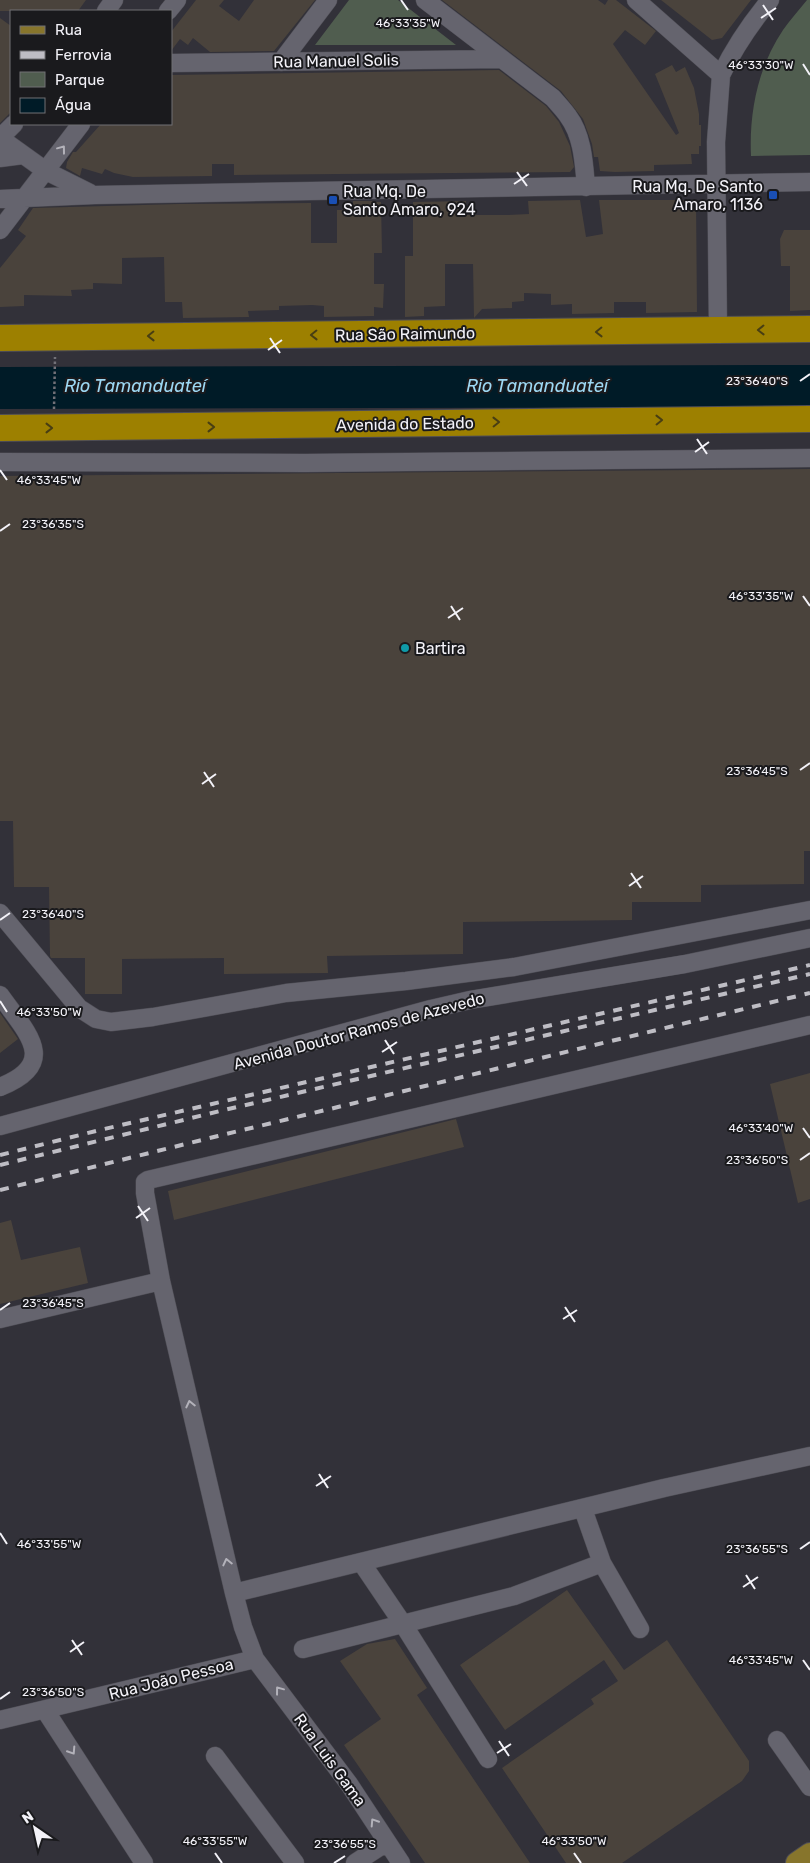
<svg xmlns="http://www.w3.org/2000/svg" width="810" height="1863" font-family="Rubik,sans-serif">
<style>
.green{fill:#505d4f}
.water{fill:#001b27}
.building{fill:#4a433c}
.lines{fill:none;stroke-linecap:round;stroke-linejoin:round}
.minor-casing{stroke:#4e4d55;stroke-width:19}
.major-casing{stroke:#4e4d55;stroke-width:24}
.highway-casing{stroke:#4e4d55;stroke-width:28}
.path{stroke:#727178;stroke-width:2.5;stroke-dasharray:2.5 2.5;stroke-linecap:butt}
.minor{stroke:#65646e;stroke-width:18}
.major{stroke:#87752c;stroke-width:22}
.highway{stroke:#9d8000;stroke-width:26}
.rail{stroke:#bebdc4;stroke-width:4;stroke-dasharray:9 9;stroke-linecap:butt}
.oneway{stroke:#b3b2ba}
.oneway2{stroke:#483e13}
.ticks{fill:none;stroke:#f3f2f8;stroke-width:2}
.transit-dot{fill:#1a4fb4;stroke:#1a1a1d;stroke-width:2}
.culture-dot{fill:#0f9aa8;stroke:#1a1a1d;stroke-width:2}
.labels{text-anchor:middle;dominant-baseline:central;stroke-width:4;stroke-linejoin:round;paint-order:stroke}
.street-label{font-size:16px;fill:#f3f2f8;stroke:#1a1a1d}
.poi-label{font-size:16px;fill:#f3f2f8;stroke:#1a1a1d;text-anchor:start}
.water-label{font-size:18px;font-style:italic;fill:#9dd8f3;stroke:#1a1a1d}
.ticks-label{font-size:12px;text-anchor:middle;fill:#f3f2f8;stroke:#1a1a1d;stroke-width:4;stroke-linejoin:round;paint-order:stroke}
</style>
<rect width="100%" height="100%" fill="#323139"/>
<path class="green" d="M349,0H398L456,45H315Z
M807,0H810V155L751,156C749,112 758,67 783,30C790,20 799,10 807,0Z"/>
<path class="water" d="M810,365V407L0,409V367Z"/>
<path class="building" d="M0,0H86L78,11H0Z
M196,0H224L219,6L239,21L254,0H315L274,51L210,52L193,38L188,45L180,39L171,51V32Z
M442,0H598L605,5L608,0H616L656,31L645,45L625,30L613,44L676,135L679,133L655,74L672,65L676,72L685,67L694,88L699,114V125H701V146H699V154H691L692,164L654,165V171L615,172L600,171L598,157H594L592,144L583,119L561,91Z
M661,0H751L722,38L712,40Z
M0,18L11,26V112L0,123Z
M499,70L546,106L559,122L570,146L574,167L570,172L234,175V164H212V176L133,177L114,173L105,169L102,174L82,168L80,176L66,168L67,162L73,152H76L101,124H171V75Z
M580,200L586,237L603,234L599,200H696L697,312L646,313V302H614V313L572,314V304L551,305V294L524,293V301L512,302V308L482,309L474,318L473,264H445V306L424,307V316L405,317V256H413V202L466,201V215H508L529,214L528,201Z
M353,201H374V202H381L382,253H374V284H384L383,308L374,307V316L324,317V306L312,305L279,306V310L248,311L249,317L183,318L182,302H165L164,257L122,258V284L93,283V289L71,290L72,296L24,295V306L0,307V268L26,236L18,230L33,208L179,204L311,203V243H337V210H353Z
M784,230H810V310L790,311V266H781L780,239Z
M810,469V851H804V884L701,885V902H632V920L463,922V954L327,956L328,973L224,974V958L122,959V994H85V958H51L50,956L49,887H14L13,821H0V476Z
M0,1013L18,1039L0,1053Z
M810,1073V1199L798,1203L770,1084Z
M456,1119L464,1147L174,1220L168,1191Z
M11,1220L21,1260L80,1247L88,1283L0,1304V1223Z
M567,1590L624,1670L667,1640L749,1761V1771L742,1781L622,1863H566L502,1768L594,1704L591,1699L618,1681L604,1660L505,1730L460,1665Z
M395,1639L427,1688L417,1695L530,1863H425L344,1745L381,1719L340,1661L367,1644Z"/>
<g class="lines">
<g class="minor-casing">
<path id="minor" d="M425,0L553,98C558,104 564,110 568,116C583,136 584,164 586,187
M636,0L721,75L716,142L718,330
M106,11L114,0
M168,11L177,0
M281,62L328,0
M171,63L502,59
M721,75C734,48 751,23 770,0
M0,138L46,171L90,193
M0,138L14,124
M0,158L23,155
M0,199L95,195L810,182
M0,230L81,124
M0,462L305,463L810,458
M0,913L79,1008L96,1019L111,1022L153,1017L286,993L406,981L514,967L810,910
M0,995C26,1032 61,1063 0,1087
M0,1126L431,1009L470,1000L685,964L810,938
M0,1319L161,1281
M361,1562L403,1624L488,1759
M602,1563L640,1629
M234,1593L664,1488L810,1456
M303,1649L514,1596L602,1563L583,1509
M45,1710L144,1863
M0,1720L255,1659
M777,1740L810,1787
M215,1756L295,1863
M355,1863L387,1842
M401,1863L349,1784L255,1659L243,1627L234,1593L161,1281L145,1193V1182L148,1180L810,1025"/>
</g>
<g class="major-casing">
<path id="major" d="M797,1863L810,1854"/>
</g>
<g class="highway-casing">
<path id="highway" d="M0,338L810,329
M0,428L810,419"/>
</g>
<path class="path" d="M54,409L55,357"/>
<use href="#minor" class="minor"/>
<use href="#major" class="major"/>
<use href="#highway" class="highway"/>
<path class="rail" d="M0,1155L100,1130L810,965
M0,1165L220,1111L810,974
M0,1190L218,1136L810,993"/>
</g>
<defs><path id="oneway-chevron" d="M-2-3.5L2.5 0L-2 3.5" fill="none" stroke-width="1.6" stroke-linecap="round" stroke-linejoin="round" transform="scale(1.25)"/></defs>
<g class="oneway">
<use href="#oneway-chevron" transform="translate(62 149) rotate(-53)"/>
<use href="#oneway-chevron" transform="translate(190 1404) rotate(-103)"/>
<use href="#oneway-chevron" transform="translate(227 1562) rotate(-103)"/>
<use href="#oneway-chevron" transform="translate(279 1690) rotate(-127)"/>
<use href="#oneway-chevron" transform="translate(72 1751) rotate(57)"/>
<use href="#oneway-chevron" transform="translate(374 1822) rotate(-123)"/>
</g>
<g class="oneway2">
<use href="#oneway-chevron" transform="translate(761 330) rotate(179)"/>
<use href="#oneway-chevron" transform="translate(599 332) rotate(179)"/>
<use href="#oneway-chevron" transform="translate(314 335) rotate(179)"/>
<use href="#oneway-chevron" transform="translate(151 336) rotate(179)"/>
<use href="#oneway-chevron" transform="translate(659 420) rotate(-1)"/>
<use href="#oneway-chevron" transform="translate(496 422) rotate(-1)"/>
<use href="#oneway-chevron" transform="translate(211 427)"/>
<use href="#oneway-chevron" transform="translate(49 428)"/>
</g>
<path class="ticks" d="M401,0L408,10M763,5L773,20M761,18L776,8M803,64L810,75M517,172L527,186M514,184L529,174M270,338L280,353M268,350L282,340M800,381L810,374M697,439L707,454M695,452L709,442M0,470L7,480M0,531L10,524M803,596L810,606M451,606L460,620M448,618L463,608M800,770L810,763M204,772L214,787M202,784L216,774M631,873L641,888M629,886L643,876M0,920L10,913M0,1001L7,1012M385,1040L394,1054M382,1052L397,1042M803,1128L810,1138M800,1160L810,1153M138,1206L148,1221M136,1218L150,1208M565,1307L575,1322M0,1310L10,1303M563,1319L577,1310M319,1474L328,1488M316,1486L331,1476M0,1533L7,1544M800,1549L810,1542M746,1575L755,1589M743,1587L758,1577M72,1640L82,1655M70,1652L84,1642M803,1660L810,1670M0,1699L10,1692M499,1741L509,1756M497,1753L511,1744M215,1853L222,1863M574,1853L581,1863M334,1863L345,1856"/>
<g class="transit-dot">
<rect x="768" y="190" width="10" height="10" rx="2.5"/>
<rect x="328" y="195" width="10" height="10" rx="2.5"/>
</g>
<circle class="culture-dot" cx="405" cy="648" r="5"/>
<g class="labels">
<g class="street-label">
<text transform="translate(336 61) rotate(-1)">Rua Manuel Solis</text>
<text transform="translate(405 334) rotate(-1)">Rua São Raimundo</text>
<text transform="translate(405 424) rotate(-1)">Avenida do Estado</text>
<text transform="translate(359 1031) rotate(-15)">Avenida Doutor Ramos de Azevedo</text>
<text transform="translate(171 1679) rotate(-14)">Rua João Pessoa</text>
<text transform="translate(330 1760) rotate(54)">Rua Luis Gama</text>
</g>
<g class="poi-label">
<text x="763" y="186" text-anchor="end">Rua Mq. De Santo<tspan x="763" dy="18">Amaro, 1136</tspan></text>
<text x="343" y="191">Rua Mq. De<tspan x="343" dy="18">Santo Amaro, 924</tspan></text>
<text x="415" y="648">Bartira</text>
</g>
<g class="water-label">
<text x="135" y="386">Rio Tamanduateí</text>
<text x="537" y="386">Rio Tamanduateí</text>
</g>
</g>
<g class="ticks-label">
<text x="408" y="27">46°33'35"W</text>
<text x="761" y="69">46°33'30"W</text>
<text x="757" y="385">23°36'40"S</text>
<text x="49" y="484">46°33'45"W</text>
<text x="53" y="528">23°36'35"S</text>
<text x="761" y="600">46°33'35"W</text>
<text x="757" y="775">23°36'45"S</text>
<text x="53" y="918">23°36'40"S</text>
<text x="49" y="1016">46°33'50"W</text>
<text x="761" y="1132">46°33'40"W</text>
<text x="757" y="1164">23°36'50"S</text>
<text x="53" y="1307">23°36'45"S</text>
<text x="49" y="1548">46°33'55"W</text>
<text x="757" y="1553">23°36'55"S</text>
<text x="761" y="1664">46°33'45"W</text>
<text x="53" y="1696">23°36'50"S</text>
<text x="215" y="1845">46°33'55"W</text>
<text x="574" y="1845">46°33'50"W</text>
<text x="345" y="1848">23°36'55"S</text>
</g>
<rect x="10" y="10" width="162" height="115" fill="#1a1a1d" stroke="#717075"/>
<rect x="20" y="26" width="25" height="8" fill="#87752c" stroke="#717075"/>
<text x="55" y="35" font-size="15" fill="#f3f2f8">Rua</text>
<rect x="20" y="51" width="25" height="8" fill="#bebdc4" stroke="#717075"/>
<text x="55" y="60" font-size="15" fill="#f3f2f8">Ferrovia</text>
<rect x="20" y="72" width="25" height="15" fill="#505d4f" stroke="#717075"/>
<text x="55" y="85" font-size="15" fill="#f3f2f8">Parque</text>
<rect x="20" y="98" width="25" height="15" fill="#001b27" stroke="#717075"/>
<text x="55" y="110" font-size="15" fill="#f3f2f8">Água</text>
<g transform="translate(35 1828) rotate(326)" stroke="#1a1a1d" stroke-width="4" paint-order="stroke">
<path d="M0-4L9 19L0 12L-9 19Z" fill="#f3f2f8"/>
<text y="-8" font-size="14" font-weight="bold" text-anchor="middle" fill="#f3f2f8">N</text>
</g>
</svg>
